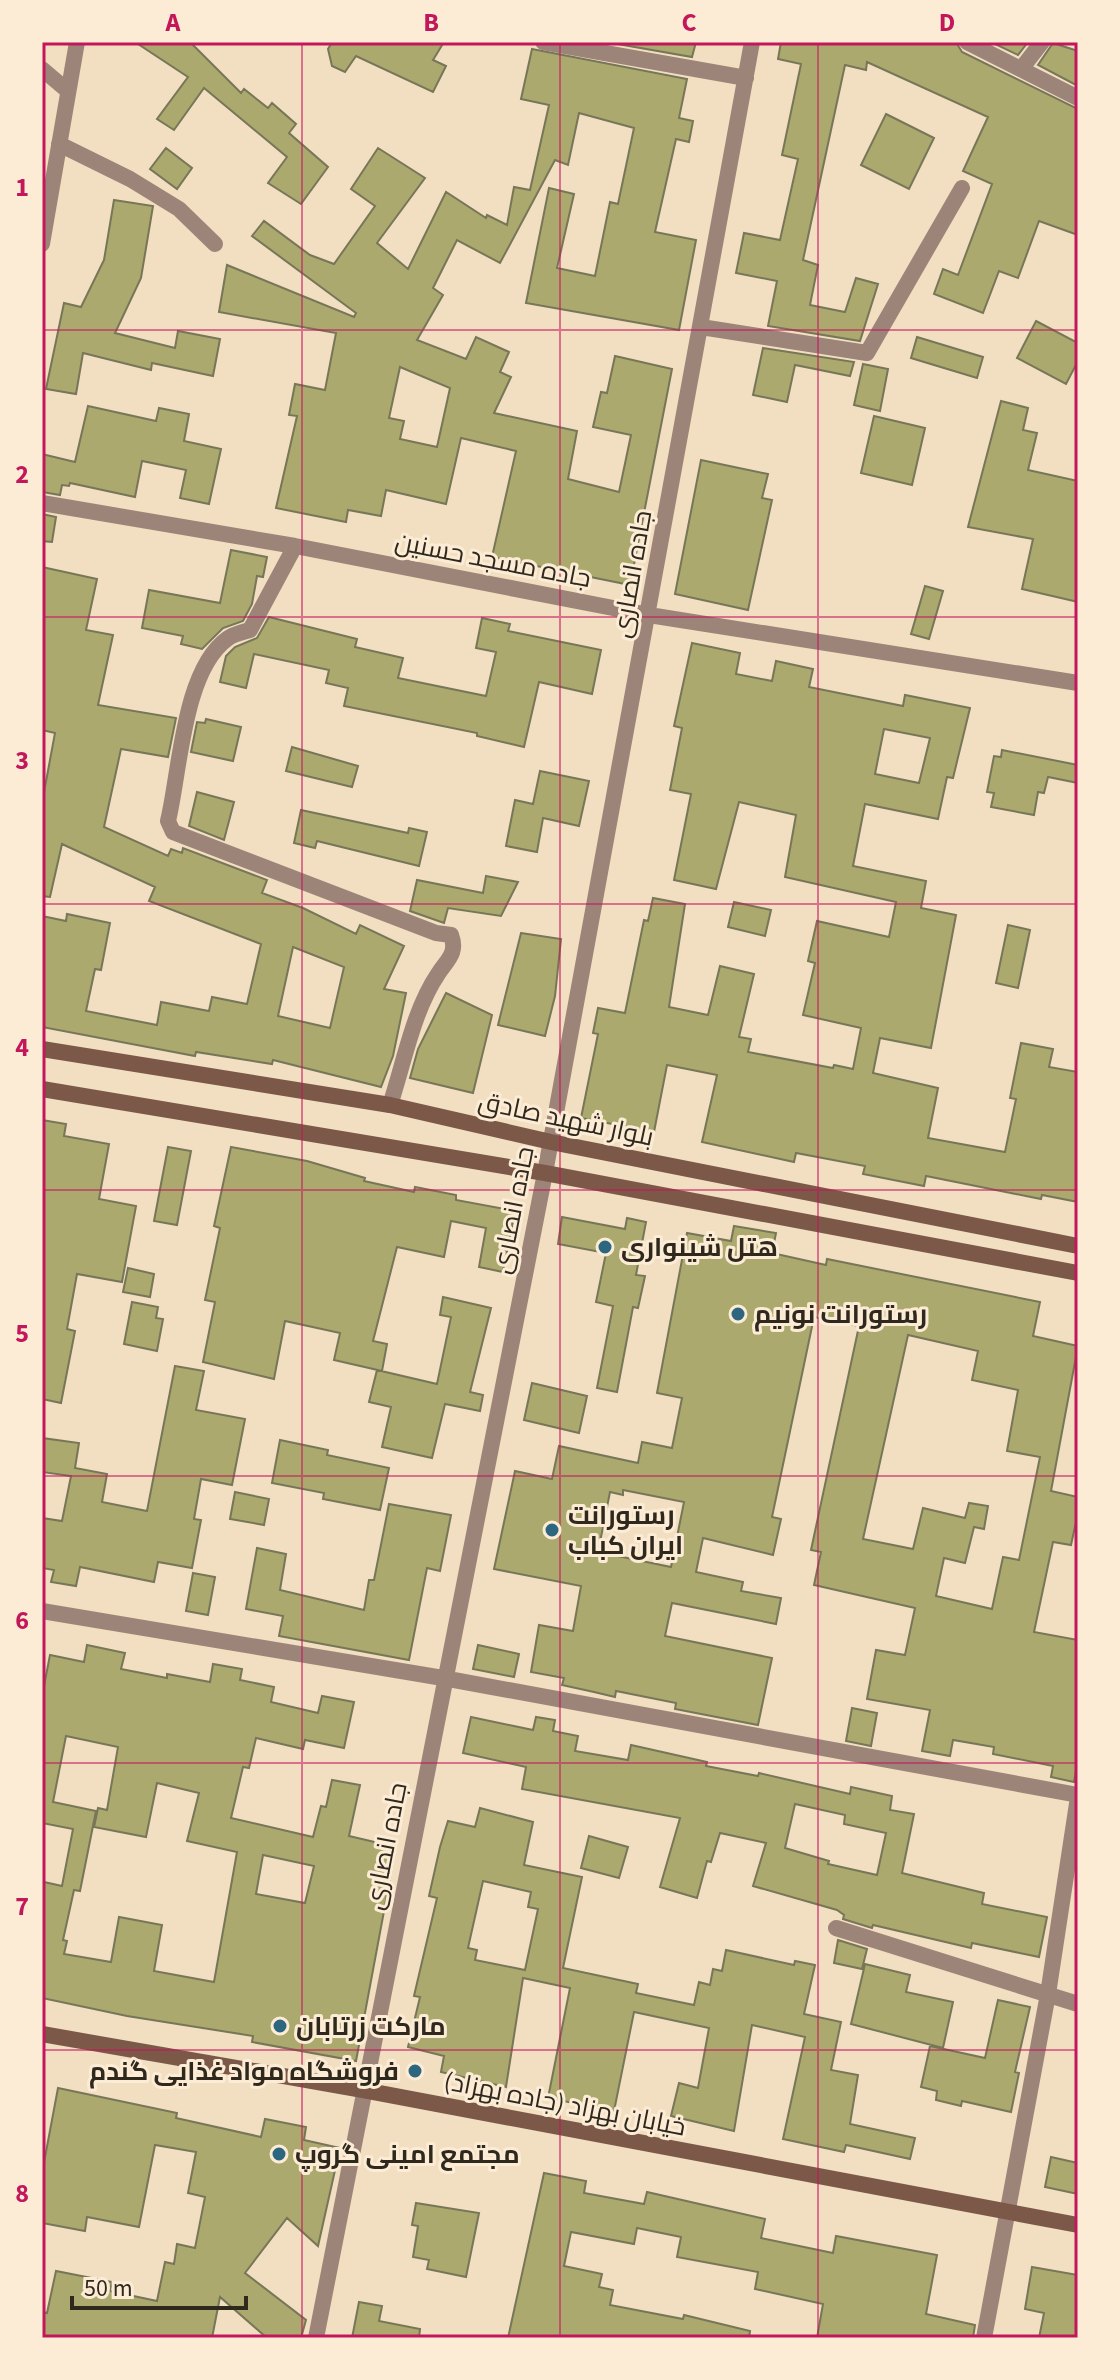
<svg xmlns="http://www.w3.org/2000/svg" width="1120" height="2380" font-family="'Source Sans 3',Cairo,sans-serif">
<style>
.building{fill:#aba96e;stroke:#777658;stroke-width:2;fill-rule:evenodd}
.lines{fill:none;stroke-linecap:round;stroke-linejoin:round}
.street{stroke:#9d8479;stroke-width:16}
.secondary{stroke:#7b5848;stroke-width:16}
.grid{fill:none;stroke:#c2185b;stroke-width:2;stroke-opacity:0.55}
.poi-dot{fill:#2c677f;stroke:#fcecd5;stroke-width:3}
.labels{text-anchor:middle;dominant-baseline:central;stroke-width:6;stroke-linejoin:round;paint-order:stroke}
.street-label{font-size:26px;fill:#2f281d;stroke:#fcecd5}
.poi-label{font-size:26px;font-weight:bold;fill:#2f281d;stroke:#fcecd5;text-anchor:start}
.neatline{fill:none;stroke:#c2185b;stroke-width:3}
.grid-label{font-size:26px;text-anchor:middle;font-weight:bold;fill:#c2185b}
</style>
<rect width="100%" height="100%" fill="#f2dec1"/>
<path class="building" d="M135,42H190L241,93L244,89L268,108L272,103L296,124L289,133L328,167L301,204L268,183L287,157L204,88L174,130L157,119L188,77Z
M327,42H444L433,60L446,66L433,92L356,56L345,72L332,66L328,49L331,44Z
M606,42H696L692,57Z
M781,42H956L962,52L1078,109V235L1039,221L1018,278L999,271L983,313L934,294L943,269L958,275L992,184L963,171L988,117L867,62L866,70L845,65L803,260L818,265L810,305L845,312L856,278L878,284L860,341L768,326L777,281L736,273L744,233L780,240L798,159L782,155L801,64L778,59Z
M991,42H1028L1018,55Z
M1053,43L1078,51V86L1038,65Z
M532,49L687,79L679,118L693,121L689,142L676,139L655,232L696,240L679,330L526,303L549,188L574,194L557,268L595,276L610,202L618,204L634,128L579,113L568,165L555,160L500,263L457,240L433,288L443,295L417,340L466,359L476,337L509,352L500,372L511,377L494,413L577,431L568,479L619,492L631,435L593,427L601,392L607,393L615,356L672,369L630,585L492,557L516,451L461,438L446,504L386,490L381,516L348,510L346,522L276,508L297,416L289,415L295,384L325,390L336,333L219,312L227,265L354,317L356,313L252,236L264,221L310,255L334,264L375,206L351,189L378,148L425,178L377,243L408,269L446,192L486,218L487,215L507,225L514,187L530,190L549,105L521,99ZM400,367L450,388L437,447L400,439L404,421L389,418Z
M886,114L934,138L909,189L861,165Z
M166,148L192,168L177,189L150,169Z
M114,200L153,206L141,278L115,333L175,348L178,331L220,339L213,376L152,363L151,370L83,353L76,394L46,389L64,303L81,307L104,260Z
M1036,321L1078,343V361L1066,384L1017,358Z
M917,337L983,357L977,378L911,358Z
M763,348L854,362L850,376L795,365L787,402L753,395Z
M863,364L888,369L880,411L854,405Z
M1001,401L1028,408L1023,430L1037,433L1028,470L1078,481V602L1022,589L1033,539L968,527Z
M88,406L156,421L159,408L189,414L184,441L221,449L209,504L180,498L186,470L142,461L135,497L70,483L69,486L62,485L60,495L42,492V454L75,462Z
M874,416L925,428L912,485L861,473Z
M701,460L768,474L762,498L772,500L748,610L675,594Z
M42,514L56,517L52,542L42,541Z
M231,550L267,557L263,577L257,576L252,604L243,621L223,628L202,649L181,644L183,636L142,628L149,590L220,603Z
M42,567L97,579L86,630L113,635L98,705L176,718L168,757L121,749L104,827L168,856L171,849L182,853L183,848L267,880L262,893L303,908L356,934L360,925L404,946L384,989L406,993L393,1056L381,1087L273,1060L272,1064L196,1052L195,1056L42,1027V916L66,921L67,914L110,923L101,970L95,969L86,1011L157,1025L161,1002L209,1011L212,997L247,1004L261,944L149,901L155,887L62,844L50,897L42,896V803L55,733L42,730ZM293,947L344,967L330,1028L278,1016Z
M925,586L943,591L929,639L911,634Z
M269,617L357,639L355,647L403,658L398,678L486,696L496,652L476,648L482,618L510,624L508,631L601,650L592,694L539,682L524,747L477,736V733L344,706L348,688L326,683L329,670L254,654L246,688L220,682L226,656L235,647L257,638Z
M692,643L740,653L736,674L772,681L776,661L813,669L809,687L903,706L905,695L970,708L953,778L947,777L938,819L865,804L853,866L926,881L921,908L956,915L931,1048L880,1038L873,1073L938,1088L928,1138L1005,1152L1016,1099L1010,1098L1021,1043L1053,1049L1049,1067L1078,1072V1202L1042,1195L1041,1199L926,1176L924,1186L863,1174L865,1166L796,1153L794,1162L702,1142L717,1075L667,1065L654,1132L581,1118L598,1034L593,1033L598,1008L625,1013L644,920L648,921L653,898L685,904L669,1007L708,1015L720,966L754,974L739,1037L751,1039L748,1052L833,1068L834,1065L853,1069L861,1028L803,1015L815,963L808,961L817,921L889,937L896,902L785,877L796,815L739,802L716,889L674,880L691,794L670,790L682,728L674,726ZM884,729L930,738L919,783L875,774Z
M206,719L241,727L233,761L191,752L197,722L205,723Z
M292,747L358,766L352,787L286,771Z
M1002,750L1078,765V783L1048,777L1044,793L1038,792L1034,815L991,807L994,793L987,792L994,756L1001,757Z
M540,771L589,781L579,826L543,818L537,852L506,846L515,800L533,804Z
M197,792L234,802L224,840L189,826Z
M301,810L408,833L409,828L427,832L419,866L317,841L315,848L294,843Z
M486,876L518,882L501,916L448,908L444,923L410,911L417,880L483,893Z
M734,902L771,910L765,936L728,927Z
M1008,925L1030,930L1018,988L996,983Z
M521,933L561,939L555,996L545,1036L498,1025Z
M446,993L492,1015L473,1093L410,1078L418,1049Z
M42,1120L66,1124L64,1136L109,1144L99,1199L136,1206L122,1282L77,1274L67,1329L75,1331L61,1403L42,1399Z
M168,1147L191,1151L177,1225L154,1221Z
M231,1147L307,1161L365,1178L364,1181L414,1192L415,1187L456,1195V1200L515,1211L503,1272L479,1267L486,1228L451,1221L444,1257L397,1247L373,1341L387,1344L382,1371L334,1360L340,1333L285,1321L274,1379L203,1362L215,1302L205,1300L220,1228L214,1226Z
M562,1217L625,1229L627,1218L646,1222L636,1275L645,1276L638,1308L633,1307L617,1392L597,1388L613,1306L596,1302L606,1253L558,1244Z
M734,1226L776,1233L772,1253L826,1265L827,1259L1040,1302L1033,1336L1078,1346L1051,1491L1078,1497V1513L1071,1545L1053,1542L1034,1632L1078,1640V1760L1074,1782L1051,1777L1053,1766L993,1754L994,1747L953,1740L950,1756L922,1751L930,1710L867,1699L876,1650L905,1655L915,1608L814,1585L821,1552L811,1550L859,1326L814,1317L772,1517L781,1519L773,1555L703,1538L696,1572L743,1582L741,1591L781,1598L776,1624L672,1603L665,1636L772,1658L758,1725L675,1709L676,1703L616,1691L615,1697L594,1692L562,1685L564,1678L531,1672L539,1625L573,1631L581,1586L494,1569L515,1471L552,1479L559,1446L638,1463L642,1442L672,1448L682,1398L657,1393L687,1233L731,1241ZM908,1335L978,1351L972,1380L1018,1390L1007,1451L1040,1457L1019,1560L1003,1557L992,1609L936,1596L944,1558L965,1563L974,1527L984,1529L988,1506L969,1503L965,1518L923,1508L913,1549L863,1539ZM623,1490L684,1502L671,1567L598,1552L610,1492L623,1495Z
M128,1268L154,1274L150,1297L123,1292Z
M443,1297L491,1308L470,1392L483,1395L480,1411L445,1404L432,1458L382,1447L391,1407L369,1402L377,1370L437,1384L451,1317L440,1315Z
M132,1302L158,1307L156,1318L163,1319L157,1351L124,1344Z
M175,1366L204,1371L196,1410L245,1419L232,1485L201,1479L194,1519L201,1520L192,1568L158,1562L154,1582L80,1567L76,1586L51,1582L54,1570L42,1568V1518L62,1521L71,1476L42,1472V1438L79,1443L75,1468L107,1474L102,1502L147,1511Z
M532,1383L587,1396L579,1433L524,1420Z
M280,1440L328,1450L327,1455L389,1468L380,1510L323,1499L324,1493L272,1483Z
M235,1492L269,1499L264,1525L230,1519Z
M389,1504L451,1515L440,1571L427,1568L409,1660L279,1636L283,1616L246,1609L257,1548L286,1554L280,1590L364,1610L369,1580H374Z
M193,1573L215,1577L208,1615L186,1611Z
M87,1645L125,1653L121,1669L167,1678V1674L210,1682L213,1664L242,1669L240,1680L274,1687L271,1702L318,1713L322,1696L354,1702L344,1748L305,1740L303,1749L256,1738L249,1768L243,1767L231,1818L313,1837L321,1806L326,1807L332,1780L360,1785L349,1836L396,1847L356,2061L252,2042L253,2036L127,2016L42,1998V1893L44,1882L62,1886L73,1829L42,1823V1696L50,1655L84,1662ZM66,1736L118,1747L107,1810L98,1808L94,1827L146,1837L157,1783L199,1793L187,1841L237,1852L214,1982L154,1971L162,1925L119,1917L111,1962L64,1954L67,1941L63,1940L74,1890L80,1891L96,1811L53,1802ZM263,1855L314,1866L305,1903L256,1894Z
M478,1645L519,1654L514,1677L473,1669Z
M852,1708L877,1713L871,1746L846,1741Z
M471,1717L533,1730L536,1717L555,1720L553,1731L578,1736L575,1751L628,1760L631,1745L707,1762L706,1766L758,1776L759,1773L850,1794L851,1787L892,1796L890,1810L914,1814L902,1873L984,1893L982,1904L1047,1917L1039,1957L972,1943L971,1948L873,1925L872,1928L843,1919L844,1915L837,1910L753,1886L766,1843L720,1833L711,1862L707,1861L697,1898L660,1887L680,1818L522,1789L526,1767L463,1753ZM795,1804L845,1815L844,1824L886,1833L877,1875L828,1864L829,1861L785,1848Z
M480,1808L533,1822L524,1865L582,1877L563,1968L638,1984L636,1993L694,2005L699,1982L710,1985L713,1969L722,1971L726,1950L794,1965L795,1961L815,1965L804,2014L841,2022L831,2070L858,2075L850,2124L915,2138L910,2159L846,2145L844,2152L783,2139L805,2037L752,2025L734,2131L671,2116L679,2083L698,2088L709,2028L634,2012L614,2111L548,2098L570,1988L523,1978L506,2087L441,2072L444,2056L408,2047L420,1997L414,1996L437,1898L429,1896L440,1847L448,1821L475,1827ZM483,1881L531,1892L528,1907L538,1909L525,1970L475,1960L477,1950L468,1948Z
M589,1836L628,1847L619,1878L581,1868Z
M838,1940L867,1949L862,1969L834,1963Z
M865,1964L910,1975L906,1992L953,2002L943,2048L851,2024Z
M998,2000L1030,2007L1015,2072L1019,2073L1011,2112L962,2101L961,2106L936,2100L937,2091L921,2087L930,2046L985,2058Z
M58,2088L177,2113L176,2118L261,2137L265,2119L306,2127L304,2140L340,2148L318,2246L287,2218L245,2273L306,2320L301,2338H267L220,2297L212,2338H42V2312L47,2313L56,2271L112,2282L110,2291L157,2301L165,2262L174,2264L177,2244L195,2248L205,2197L188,2193L196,2152L155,2145L139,2227L87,2217L85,2231L42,2223V2173Z
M1051,2157L1078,2163V2194L1045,2187Z
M544,2173L586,2181L584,2193L644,2204L647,2192L765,2219L761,2238L833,2253L836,2236L937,2255L926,2314L975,2325L973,2338H817L823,2304L755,2289L758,2272L677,2257L681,2237L637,2228L634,2244L571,2232L564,2266L602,2274L599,2287L613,2290L610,2305L683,2319L684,2315L750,2331L749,2338H508Z
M416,2203L479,2213L466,2277L427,2269L429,2260L413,2257L418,2226L412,2225Z
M1032,2267L1078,2275V2338H1039L1044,2313L1025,2309Z
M359,2302L382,2306L379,2321L420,2329L419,2338H352Z"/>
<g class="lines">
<path class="street" d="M543,42L746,78
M967,42L1078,98
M42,69L68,91
M1021,69L1042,42
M59,144L130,179L179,209L215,244
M42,244L77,42
M701,327L867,353L962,188
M42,503L295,546L649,615L1078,683
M295,546L250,630C243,632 233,634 227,639C183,671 180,772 168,821L173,832L436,933L451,935C458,953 447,960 438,974C413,1011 404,1063 390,1105
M42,1611L443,1678L1078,1795
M836,1928L1078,2004
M316,2338L545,1173L752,42
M984,2338L1048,1994L1078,1797"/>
<path class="secondary" d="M42,1049L390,1105L551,1142L1078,1246
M42,1089L545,1173L1078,1273
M42,2034L363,2090L1078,2225"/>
</g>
<path class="grid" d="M302,42V2338M560,42V2338M818,42V2338M42,330H1078M42,617H1078M42,904H1078M42,1190H1078M42,1476H1078M42,1763H1078M42,2050H1078"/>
<g class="poi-dot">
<circle cx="605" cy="1247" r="8"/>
<circle cx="738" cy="1314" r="8"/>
<circle cx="552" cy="1530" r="8"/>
<circle cx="280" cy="2026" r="8"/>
<circle cx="415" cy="2071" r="8"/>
<circle cx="279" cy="2154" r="8"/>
</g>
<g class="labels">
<g class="street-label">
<text transform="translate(493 560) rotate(11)">جاده مسجد حسنین</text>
<text transform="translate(632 574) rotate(-80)">جاده انصاری</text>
<text transform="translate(566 1119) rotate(12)">بلوار شهید صادق</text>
<text transform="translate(513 1210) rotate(-79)">جاده انصاری</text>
<text transform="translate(386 1846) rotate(-79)">جاده انصاری</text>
<text transform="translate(565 2104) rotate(11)">خیابان بهزاد (جاده بهزاد)</text>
</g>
<g class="poi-label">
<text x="621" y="1247">هتل شینواری</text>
<text x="754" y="1314">رستورانت نونیم</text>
<text x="568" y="1515">رستورانت<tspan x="568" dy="30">ایران کباب</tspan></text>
<text x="296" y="2026">مارکت زرتابان</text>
<text x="399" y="2071" text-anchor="end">فروشگاه مواد غذایی گندم</text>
<text x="295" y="2154">مجتمع امینی گروپ</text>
</g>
</g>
<rect width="1120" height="2380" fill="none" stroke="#fcecd5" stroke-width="88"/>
<path d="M72 2296v12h174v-12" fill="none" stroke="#2f281d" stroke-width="4"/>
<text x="84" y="2296" font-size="24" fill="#2f281d" stroke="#fcecd5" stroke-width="6" paint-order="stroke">50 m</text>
<rect x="44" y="44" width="1032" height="2292" class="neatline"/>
<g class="grid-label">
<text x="173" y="31">A</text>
<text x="431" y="31">B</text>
<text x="689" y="31">C</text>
<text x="947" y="31">D</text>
<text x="22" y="196">1</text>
<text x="22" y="483">2</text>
<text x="22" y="769">3</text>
<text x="22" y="1056">4</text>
<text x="22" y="1342">5</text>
<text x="22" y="1629">6</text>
<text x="22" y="1915">7</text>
<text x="22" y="2202">8</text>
</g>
</svg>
